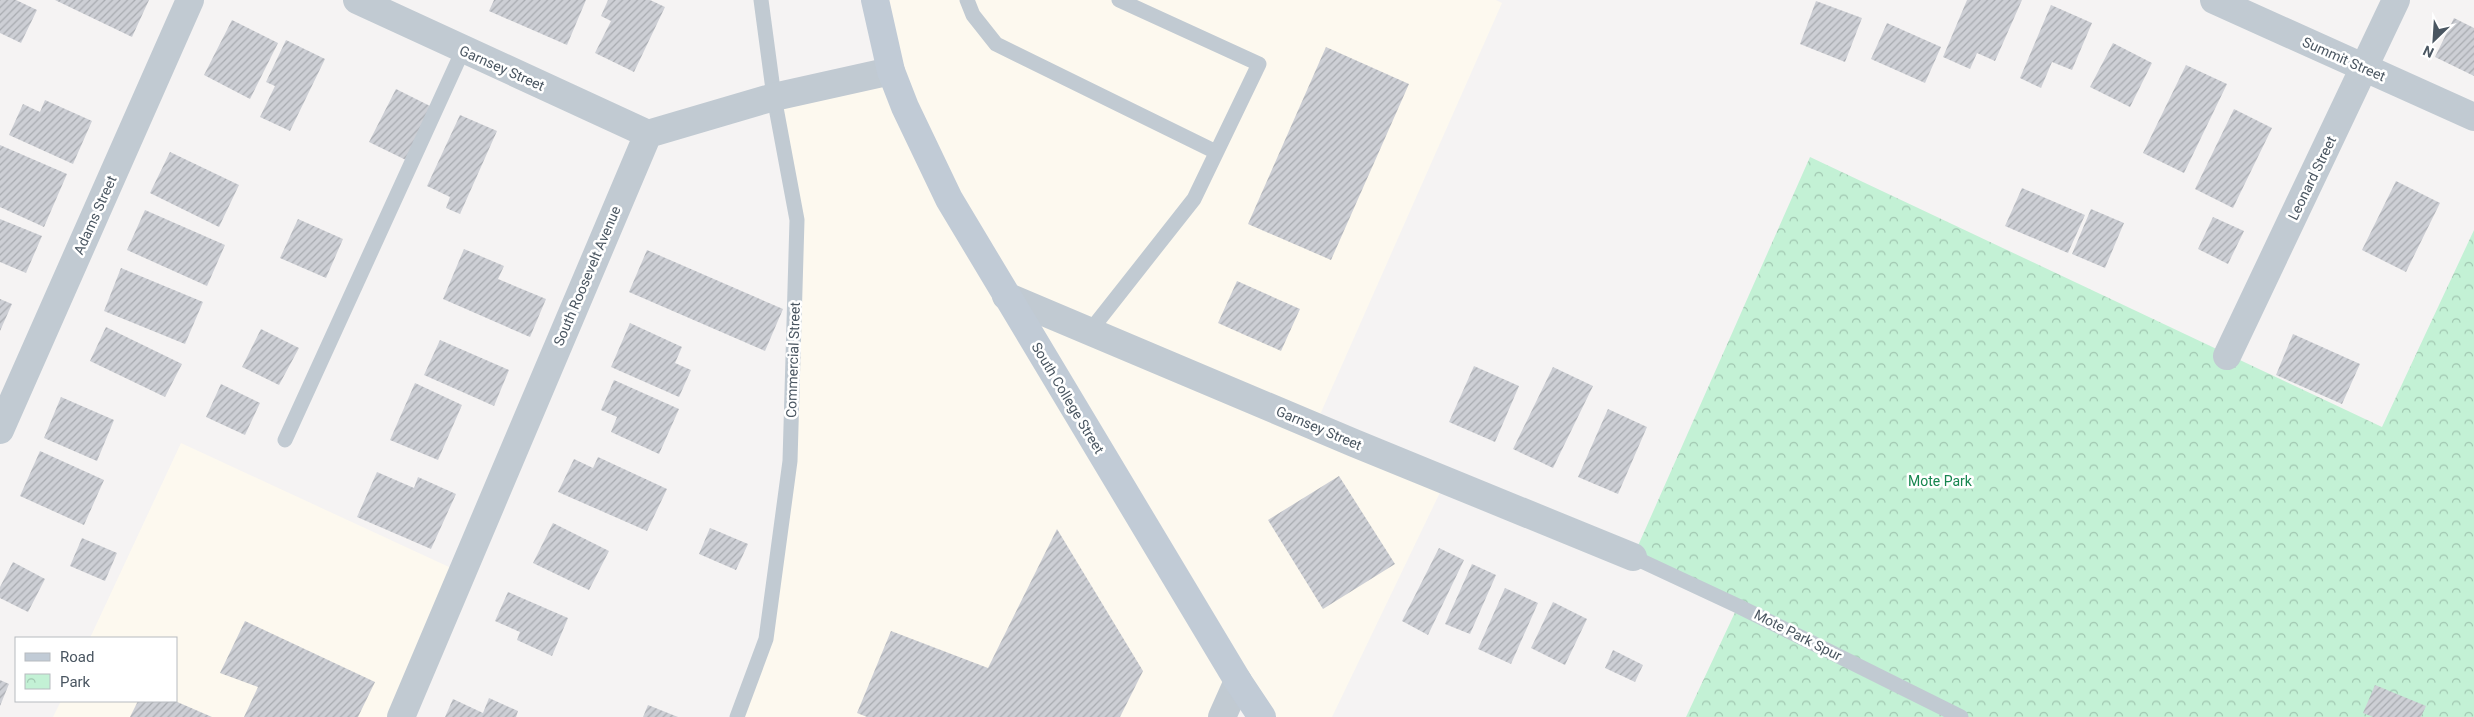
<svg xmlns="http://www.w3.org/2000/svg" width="2474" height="717" font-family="Roboto,sans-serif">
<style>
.commercial{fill:#fdf9ef}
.park{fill:url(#park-crowns)}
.building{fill:url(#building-hatch)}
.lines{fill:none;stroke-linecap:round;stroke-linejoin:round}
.lane{stroke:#c1cad2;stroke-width:15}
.street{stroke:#c1cad2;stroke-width:28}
.secondary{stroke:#c1cbd6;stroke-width:28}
.labels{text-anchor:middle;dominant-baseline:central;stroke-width:5;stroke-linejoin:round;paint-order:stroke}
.street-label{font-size:14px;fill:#4a5661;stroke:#fff}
.park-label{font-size:14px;fill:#17864f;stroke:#fff}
</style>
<defs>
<pattern id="park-crowns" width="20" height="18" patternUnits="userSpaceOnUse" patternTransform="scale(1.25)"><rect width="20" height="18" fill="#c3f1d5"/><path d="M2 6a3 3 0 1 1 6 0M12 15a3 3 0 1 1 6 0" fill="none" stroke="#a0c6b0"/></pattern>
<pattern id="building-hatch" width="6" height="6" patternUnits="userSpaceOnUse" patternTransform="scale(1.25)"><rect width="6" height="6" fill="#cdcfd5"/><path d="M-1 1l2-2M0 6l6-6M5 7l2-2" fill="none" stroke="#a8abb0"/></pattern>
</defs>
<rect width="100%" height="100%" fill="#f5f3f3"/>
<path class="commercial" d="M875,0H1496L1502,3L1315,426L1446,480L1332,717H1262L1238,681L1222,717H737L766,639L790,461L797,220L774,97L890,71Z
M181,443L462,573L401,717H53L61,701H176V638H90Z"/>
<path class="park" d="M1810,157L2382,427L2474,230V717H1686L1738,606L1633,557Z"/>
<path class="building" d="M0,0H16L37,10L21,43L0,33Z
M55,0H149L132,37Z
M494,0H586L567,45L489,11Z
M608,0H650L665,7L634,72L595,53L611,21L601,16Z
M1967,0H2022L1995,61L1977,53L1970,69L1943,57Z
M1816,1L1862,18L1845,62L1800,44Z
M2051,5L2092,23L2072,70L2052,62L2041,88L2020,78Z
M2454,18L2474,28V76L2435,57Z
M232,20L278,43L250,99L204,75Z
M1887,23L1941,47L1925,83L1871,59Z
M286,40L325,59L290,131L260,117L275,86L266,82Z
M2113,43L2152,63L2130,107L2090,87Z
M1326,47L1409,84L1331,260L1248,224Z
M2186,65L2227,84L2184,173L2143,153Z
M396,89L434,108L408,161L369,142Z
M45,100L92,121L73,164L9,135L23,104L40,112Z
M2234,109L2272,128L2233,208L2195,189Z
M460,115L497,131L460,214L446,208L450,197L427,186Z
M0,145L67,174L44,227L0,207Z
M170,152L239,185L219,227L150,193Z
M2396,181L2440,203L2406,272L2362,250Z
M2022,188L2085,215L2068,253L2005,226Z
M2091,209L2124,223L2105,268L2072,254Z
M145,210L225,245L207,286L127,250Z
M2213,217L2244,231L2228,264L2198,249Z
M0,219L42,236L26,273L0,262Z
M298,219L343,239L326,278L280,258Z
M464,249L504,266L498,279L546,299L530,337L443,299Z
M647,250L783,309L765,351L629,292Z
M121,268L203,302L185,344L104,311Z
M1237,281L1300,309L1281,351L1218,323Z
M0,299L12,304L0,331Z
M630,323L682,347L675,363L691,370L679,397L611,367Z
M106,327L182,364L165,397L90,361Z
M261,329L299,348L279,385L242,367Z
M2293,334L2360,364L2342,404L2276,375Z
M440,340L509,370L494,406L424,375Z
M1474,366L1519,386L1495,442L1449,422Z
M1553,367L1593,386L1553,468L1513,449Z
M614,380L679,409L659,454L611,432L617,417L601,410Z
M415,383L462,405L438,460L390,440Z
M221,384L260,403L245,435L206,417Z
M61,397L114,420L97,461L44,438Z
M1608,409L1647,427L1618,494L1578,477Z
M40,451L104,480L84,525L20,496Z
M598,457L667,489L647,531L558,492L574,459L593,468Z
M377,472L414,488L418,477L456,494L431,549L357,517Z
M1339,476L1395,564L1323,609L1268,520Z
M553,523L609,551L589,590L533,563Z
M710,528L748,544L736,570L699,554Z
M1057,529L1143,671L1120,717H867L857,713L891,631L988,668Z
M82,538L117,553L105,581L70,566Z
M1439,548L1464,560L1428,635L1402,621Z
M13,562L45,579L28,612L0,598V587Z
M1472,564L1496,575L1470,634L1445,624Z
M1505,588L1538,603L1511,664L1478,649Z
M508,592L568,618L552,656L517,640L520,632L495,621Z
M1553,602L1587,619L1565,665L1531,648Z
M245,621L375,682L358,717H244L258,687L220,673Z
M1613,650L1643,665L1635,682L1605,668Z
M0,680L9,684L0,706Z
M2375,685L2426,706L2421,717H2373L2363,713Z
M489,698L518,711L516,717H445L453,699L483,713Z
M138,701H175L212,717H130Z
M648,705L678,717H643Z"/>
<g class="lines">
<path class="lane" d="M967,0L973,15L996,44L1216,152
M1090,331L1194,199L1259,64L1119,0
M285,440L463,50
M1633,557L1738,606L1961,717
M737,717L766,639L790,461L797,220L774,97L761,0"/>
<path class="street" d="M357,0L648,134
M2214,0L2474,117
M648,134L774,97L891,71
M1006,296L1354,443L1633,557
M2227,356L2396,0
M0,430L190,0
M401,717L648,134
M1222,717L1238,681"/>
<path class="secondary" d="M875,0L891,71L905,107L949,199L1238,681L1262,717"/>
</g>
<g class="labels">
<g class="street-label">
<text transform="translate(2344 59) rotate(24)">Summit Street</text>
<text transform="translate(502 68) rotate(24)">Garnsey Street</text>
<text transform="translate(2312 178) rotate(-64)">Leonard Street</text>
<text transform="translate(95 215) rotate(-66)">Adams Street</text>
<text transform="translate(587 276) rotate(-67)">South Roosevelt Avenue</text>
<text transform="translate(793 360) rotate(-88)">Commercial Street</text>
<text transform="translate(1068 398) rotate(59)">South College Street</text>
<text transform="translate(1319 428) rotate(23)">Garnsey Street</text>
<text transform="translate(1798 635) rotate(27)">Mote Park Spur</text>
</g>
<g class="park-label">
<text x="1940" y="481">Mote Park</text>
</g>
</g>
<rect x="15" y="637" width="162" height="65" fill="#ffffff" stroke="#b7bbc0"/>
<rect x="25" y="653" width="25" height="8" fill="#c1cbd6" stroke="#b7bbc0"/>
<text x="60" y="662" font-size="15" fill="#4a5661">Road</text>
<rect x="25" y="674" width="25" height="15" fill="url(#park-crowns)" stroke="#b7bbc0"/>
<text x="60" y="687" font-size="15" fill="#4a5661">Park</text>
<g transform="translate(2434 40) rotate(205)" stroke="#ffffff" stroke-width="4" paint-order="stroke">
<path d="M0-4L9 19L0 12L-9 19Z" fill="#4a5661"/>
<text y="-8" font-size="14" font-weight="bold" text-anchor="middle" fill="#4a5661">N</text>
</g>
</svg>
